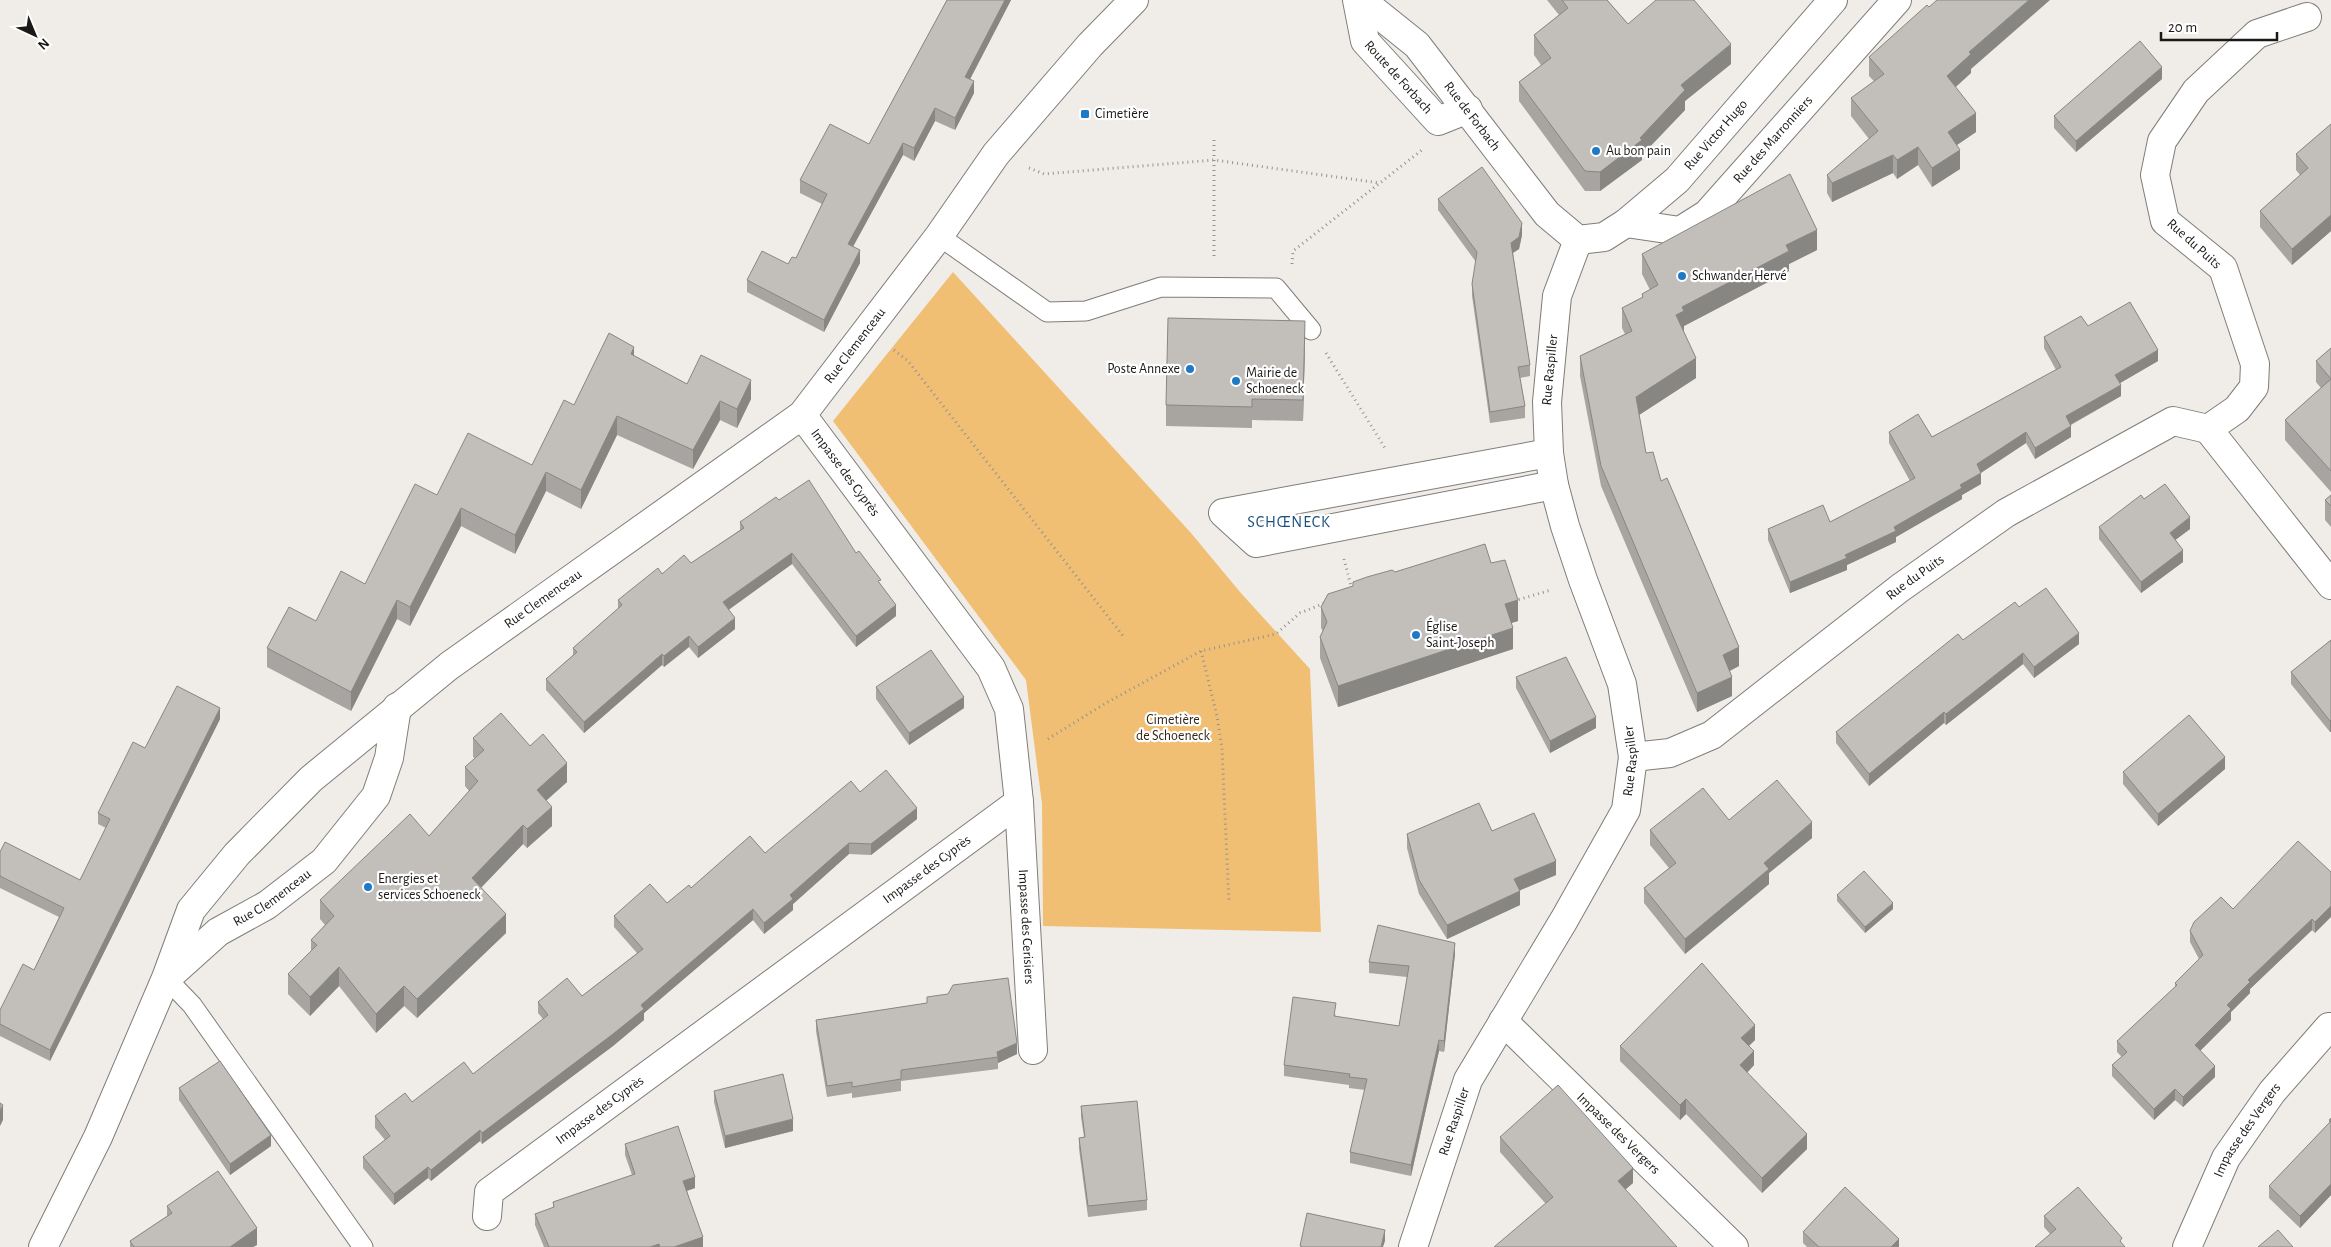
<svg xmlns="http://www.w3.org/2000/svg" width="2331" height="1247" font-family="'Alegreya Sans',sans-serif">
<style>
.green{fill:#f1bf74}
.lines{fill:none;stroke-linecap:round;stroke-linejoin:round}
.service-casing{stroke:#7f7d79;stroke-width:21}
.minor-casing{stroke:#7f7d79;stroke-width:30}
.tertiary-casing{stroke:#7f7d79;stroke-width:30}
.path{stroke:#94928e;stroke-width:3;stroke-dasharray:1 4;stroke-linecap:butt}
.service{stroke:#fff;stroke-width:19}
.minor{stroke:#fff;stroke-width:28}
.tertiary{stroke:#fff;stroke-width:28}
.wall{fill:#a7a4a1}
.shaded-wall{fill:#888683}
.building{fill:#c2bfbb;stroke:#888683}
.poi-dot{fill:#2079c6;stroke:#fff;stroke-width:2}
.labels{text-anchor:middle;dominant-baseline:central;stroke-width:4.5;stroke-linejoin:round;paint-order:stroke}
.street-label{font-size:14px;fill:#1a1917;stroke:#fff}
.poi-label{font-size:14px;fill:#1a1917;stroke:#fff;text-anchor:start}
.park-label{font-size:14px;fill:#322717;stroke:#fff}
.quarter-label{font-size:16px;letter-spacing:1px;fill:#194f80;stroke:#fff}
</style>
<rect width="100%" height="100%" fill="#f0ede8"/>
<path class="green" d="M953,272L1191,533L1240,592L1310,669L1321,932L1043,926L1042,804L1026,680L833,421Z"/>
<g class="lines">
<g class="service-casing">
<path id="service" d="M939,236L1047,312L1086,311L1161,287L1276,288L1311,330
M166,978L192,1005L363,1247"/>
</g>
<g class="minor-casing">
<g id="minor">
<path id="s1" d="M1357,0L1365,41L1438,121L1468,109"/>
<path id="s2" d="M1626,223L1680,231L1707,214L1897,0"/>
<path id="s3" d="M802,415L991,668L1009,709L1019,802L1033,1050"/>
<path d="M2208,429L2331,585"/>
<path d="M1549,453L1223,513L1256,543L1554,485"/>
<path id="s4" d="M1633,757L1670,753L1712,735L1900,588L2006,513L2173,421L2208,429L2237,409L2254,387L2255,364L2223,268L2165,221L2155,175L2162,141L2196,91L2257,34L2307,17"/>
<path id="s5" d="M169,976L218,932L267,905L324,861L376,796L389,758L397,707"/>
<path id="s6" d="M1503,1021L1734,1247"/>
<path id="s7" d="M487,1216L489,1192L1019,802"/>
<path id="s8" d="M43,1247L98,1137L166,978L191,910L237,854L311,779L449,666L802,415L939,236L996,154L1090,45L1134,0"/>
<path id="s9" d="M1413,1247L1468,1080L1564,920L1626,810L1633,757L1622,684L1583,580L1565,526L1554,485L1549,453L1547,402L1557,296L1578,240"/>
<path id="s10" d="M2187,1247L2226,1158L2272,1092L2329,1027"/>
</g>
</g>
<g class="tertiary-casing">
<g id="tertiary">
<path id="s11" d="M1361,0L1417,45L1547,214L1578,240L1604,237L1626,223L1677,180L1833,0"/>
</g>
</g>
<path class="path" d="M1214,140V257
M1029,168L1044,174L1214,160L1380,183
M1292,264L1293,251L1422,150
M894,350L908,361L1124,637
M1326,353L1385,448
M1344,559L1352,590
M1514,601L1551,590
M1201,651L1217,716L1222,749L1229,902
M1048,739L1106,703L1201,651L1276,634L1300,613L1325,603"/>
<use href="#service" class="service"/>
<use href="#minor" class="minor"/>
<use href="#tertiary" class="tertiary"/>
</g>
<path class="wall" d="M947,0H1011L970,79L974,93L955,130L935,121L914,161L903,155L853,246L860,263L824,332L747,292V280L788,264L796,258L822,204L800,193V180L869,144Z
M1547,0H1607L1628,24L1731,64L1685,101V110L1642,155V160L1600,191H1585L1519,101V82L1541,65L1534,55V35L1559,15Z
M1869,57L1971,69V73L1955,87L1976,132L1957,145L1960,169L1932,187L1918,165L1897,179L1893,173L1832,202L1827,193V175L1869,139L1851,116V98L1874,81L1869,76Z
M2162,79L2076,152L2054,128V116Z
M2331,124V231L2292,265L2260,227V211L2300,175L2296,170V154Z
M1438,199L1522,235L1519,249L1513,253L1530,365V376L1520,378L1525,406V418L1490,423L1472,296V284L1476,262L1438,210Z
M1817,250L1789,264V271L1684,326L1683,331L1696,378L1639,415L1646,453L1661,481L1739,666L1730,671L1732,696L1697,712L1601,486L1580,376V356L1625,334L1622,328V308L1642,298V294L1650,290L1642,274V254Z
M2088,326L2158,361L2120,383L2121,396L2071,425V437L2035,459L2026,443L1981,473V484L1962,495V499L1896,537V542L1847,565V570L1790,593L1768,540V529L1830,522L1910,481L1889,443V432L1932,437L2056,370L2044,348V337Z
M1305,342L1303,421L1252,420V428L1166,426V405Z
M2331,348V492L2285,440V420L2321,388L2316,382V361Z
M634,356L687,384L751,399L737,428L720,420L693,469L617,435L581,509L546,491L515,554L461,526L410,626L397,619L351,711L267,667V648L316,621L365,584L437,495L532,465L574,405Z
M2331,495V527L2325,520V500Z
M2144,499L2190,529L2175,540L2183,562L2141,593L2099,539V527Z
M779,500L856,553L881,585L896,616L856,647L792,564L728,609L735,629L698,658L689,647L664,667L662,665L584,733L546,690V679L573,655V648L618,609V600L691,563L740,530V522Z
M1491,563L1518,621L1511,623L1513,649L1338,707L1320,658V637L1323,631L1321,628V607L1395,572Z
M2019,607L2079,644L2034,678L2023,664L1946,725L1944,723L1869,786L1836,743V732L1963,640Z
M2331,640L2330,732L2291,684V672Z
M1516,677L1596,728L1550,753L1516,688Z
M876,687L964,708L909,745L876,699Z
M220,719L50,1061L0,1036V1010L34,970L59,917L0,888V852L80,880L106,828L98,824V813L145,748Z
M473,738L530,746L567,782L546,800L552,826L527,848L523,844L481,888L506,933L417,1018L404,1006L376,1033L339,986L310,1016L288,994V974L311,951V940L325,925L320,919V900L429,836L469,791L465,786V767L475,758L473,757Z
M2225,769L2158,826L2123,784V772Z
M860,792L917,819L871,855L849,854L793,904V910L764,934L753,920L644,1013V1020L613,1046L482,1144L480,1141L431,1181L428,1178L394,1205L363,1168V1157L385,1140L375,1128V1116L412,1102L473,1074L543,1019L538,1013V1002L582,996L637,953L614,927V916L667,903L691,888L765,853Z
M1729,820L1812,838L1769,873V884L1685,954L1644,903V888L1669,868L1650,845V830Z
M1492,831L1556,875L1519,890L1520,905L1447,939L1419,894L1407,848V834Z
M2331,872L2315,933L2312,930L2250,989V993L2231,1012V1020L2200,1051L2215,1077L2183,1107L2175,1100L2154,1120L2112,1076V1065L2122,1057L2117,1052V1041L2175,987V983L2199,959L2190,942V931L2233,909Z
M1837,895L1893,909L1865,933L1837,901Z
M1455,954L1444,1052L1439,1051L1411,1176L1350,1163V1152L1365,1090L1349,1088V1085L1284,1076V1065L1336,1014L1335,1017L1399,1026L1407,977L1369,973V962Z
M927,997L1017,1054L998,1063V1069L901,1081V1091L852,1098V1093L827,1097L816,1031V1020L927,1003Z
M1755,1040L1749,1046L1754,1065L1747,1073L1807,1149L1762,1193L1686,1114L1680,1120L1620,1061V1046Z
M179,1088L271,1146L230,1175L179,1100Z
M714,1091L793,1131L725,1148L714,1102Z
M1081,1106L1147,1200V1210L1088,1217L1079,1149V1138L1084,1137L1081,1117Z
M2331,1118V1195L2300,1228L2269,1198V1186L2329,1123V1120Z
M1500,1137L1633,1183L1625,1189L1546,1204L1500,1152Z
M625,1144L695,1188L687,1191L703,1247H544L535,1225V1214L553,1208V1202L632,1175L625,1155Z
M167,1206L257,1245L253,1247H130V1241L167,1216Z
M2044,1216L2122,1243L2050,1234L2044,1227Z
M1803,1232L1899,1247H1807L1803,1243Z"/>
<path class="shaded-wall" d="M1005,0H1011L965,89V77Z
M2029,0H2050L1971,69V73L1947,95V76L1969,52Z
M1731,44V64L1685,101V110L1642,155V160L1600,191V172L1640,138L1681,85Z
M2162,67V79L2076,152V141Z
M974,81V93L955,130V118Z
M935,108V121L914,161V148Z
M1976,113V132L1948,151V132Z
M903,143V155L848,256V244Z
M1918,147V165L1897,179V160Z
M1960,150V169L1932,187V168Z
M1893,155V173L1832,202V183Z
M2331,215V231L2292,265V249Z
M1522,223V235L1519,249L1511,254V243Z
M1817,230V250L1789,264V271L1684,326V331L1676,335V315L1682,307L1786,245Z
M860,250V263L824,332V320Z
M1305,321V342L1303,421V400Z
M634,347V366L631,354Z
M2158,350V361L2115,386V375Z
M1696,358V378L1636,417V397Z
M751,380V399L737,428V409Z
M2121,385V396L2066,427V416Z
M720,401V420L693,469V450Z
M617,416V435L581,509V490Z
M2071,426V437L2035,459V448Z
M2026,432V443L1979,474L1981,473V484L1962,495V499L1896,537V542L1847,565V570L1790,593V582L1845,555L1894,527L1960,485L1977,464Z
M546,472V491L515,554V535Z
M461,508V526L410,626V607Z
M2190,517V529L2170,544V533Z
M2183,550V562L2141,593V582Z
M792,553V564L723,614V602Z
M397,600V619L351,711V692Z
M1518,600V621L1505,625V604Z
M896,605V616L856,647V636Z
M735,618V629L698,658V647Z
M1513,628V649L1338,707V686Z
M2079,633V644L2034,678V667Z
M689,636V647L664,667V656Z
M1739,647V666L1723,674V655Z
M2023,653V664L1946,725V714Z
M662,654V665L584,733V722Z
M1732,677V696L1697,712V693Z
M964,697V708L909,745V733Z
M220,708V719L50,1061V1050Z
M1944,712V723L1869,786V774Z
M1596,717V728L1550,753V741Z
M2331,720V732H2330V721Z
M2225,757V769L2158,826V814Z
M567,763V782L537,809V790Z
M552,807V826L527,848V829Z
M917,808V819L871,855V844Z
M1812,822V838L1769,873V884L1685,954V939L1764,863Z
M523,825V844L472,897V878Z
M849,843V854L793,904V910L764,934V923L790,895Z
M1556,861V875L1514,893V879Z
M1520,891V905L1447,939V925Z
M1893,903V909L1865,933V927Z
M2331,906V917L2315,933V922Z
M753,909V920L644,1013V1020L613,1046L482,1144V1133L641,1005Z
M506,914V933L417,1018V999Z
M2312,919V930L2250,989V993L2231,1012V1020L2195,1056V1045L2227,1005L2248,980Z
M1455,943V954L1444,1052V1041Z
M339,967V986L310,1016V997Z
M404,986V1006L376,1033V1014Z
M1755,1025V1040L1741,1053V1038Z
M1439,1040V1051L1411,1176V1165Z
M1017,1043V1054L998,1063L997,1052Z
M1754,1051V1065L1740,1080V1065Z
M2215,1066V1077L2183,1107V1097Z
M2175,1089V1100L2154,1120V1109Z
M1686,1099V1114L1680,1120V1105Z
M3,1105V1120L0,1126V1111Z
M793,1119V1131L725,1148V1136Z
M480,1130V1141L431,1181V1170Z
M1807,1134V1149L1762,1193V1178Z
M271,1135V1146L230,1175V1164Z
M428,1167V1178L394,1205V1194Z
M1633,1168V1183L1618,1196V1181Z
M695,1177V1188L683,1192V1181Z
M2331,1184V1195L2300,1228V1216Z
M257,1228V1245L253,1247H230Z
M1385,1230V1241L1383,1247H1381Z
M703,1237V1247H674Z
M1899,1239V1247H1891Z
M659,1244V1247H650Z"/>
<path class="building" d="M947,0H1005L965,77L974,81L955,118L935,108L914,148L903,143L848,244L860,250L824,320L747,280L762,251L788,264L792,257L796,258L827,194L800,180L830,124L869,144Z
M1562,0H1607L1628,24L1656,0H1694L1731,44L1681,85L1685,90L1640,138L1642,140L1600,172L1585,171L1519,82L1551,58L1534,35L1568,8Z
M1937,0H2029L1969,52L1971,54L1947,76L1976,113L1948,132L1960,150L1932,168L1918,147L1897,160L1893,155L1832,183L1827,175L1878,131L1851,98L1884,74L1869,57L1927,5L1929,7Z
M2140,41L2162,67L2076,141L2054,116Z
M2331,124V215L2292,249L2260,211L2308,168L2296,154Z
M1482,167L1522,223L1519,237L1511,243L1530,365L1518,367L1525,406L1490,412L1472,284L1477,252L1438,199Z
M1790,174L1817,230L1786,245L1789,251L1682,307L1684,311L1676,315L1696,358L1636,397L1646,453L1653,452L1661,481L1667,478L1739,647L1723,655L1732,677L1697,693L1601,466L1580,356L1632,331L1622,308L1643,297L1642,294L1658,285L1642,254Z
M2130,302L2158,350L2115,375L2121,385L2066,416L2071,426L2035,448L2026,432L1977,464L1981,473L1960,485L1962,488L1894,527L1896,531L1845,555L1847,558L1790,582L1768,529L1823,505L1830,522L1915,478L1889,432L1918,414L1932,437L2061,367L2044,337L2081,316L2088,326Z
M1168,318L1305,321L1303,400L1252,399V407L1166,405Z
M609,333L634,347L631,354L687,384L701,355L751,380L737,409L720,401L693,450L617,416L581,490L546,472L515,535L461,508L410,607L397,600L351,692L267,648L289,607L316,621L341,571L365,584L415,484L437,495L468,433L532,465L564,400L574,405Z
M2331,348V379L2316,361Z
M2331,379V471L2285,420Z
M809,480L856,553L859,551L881,580L878,581L896,605L856,636L792,553L723,602L735,618L698,647L689,636L664,656L662,654L584,722L546,679L577,652L573,648L622,605L618,600L658,568L662,574L684,555L691,563L744,528L740,522L776,497L779,500Z
M2165,484L2190,517L2170,533L2183,550L2141,582L2099,527L2141,495L2144,499Z
M2331,495V506L2325,500Z
M1485,544L1491,563L1505,560L1518,600L1505,604L1513,628L1338,686L1320,637L1327,622L1321,607L1328,594L1353,586V582L1367,577L1392,570L1395,572Z
M2046,588L2079,633L2034,667L2023,653L1946,714L1944,712L1869,774L1836,732L1958,634L1963,640L2015,602L2019,607Z
M2331,640V720L2330,721L2291,672Z
M931,650L964,697L909,733L876,687Z
M1566,657L1596,717L1550,741L1516,677Z
M177,686L220,708L50,1050L0,1024V1010L23,964L34,970L64,908L0,876V852L5,842L80,880L110,819L98,813L133,742L145,748Z
M501,713L530,746L543,734L567,763L537,790L552,807L527,829L523,825L472,878L506,914L417,999L404,986L376,1014L339,967L310,997L288,974L317,945L311,940L334,916L320,900L410,814L429,836L478,781L465,767L484,750L473,738Z
M2189,715L2225,757L2158,814L2123,772Z
M886,770L917,808L871,844L849,843L790,895L793,899L764,923L753,909L641,1005L644,1009L613,1034L482,1133L480,1130L431,1170L428,1167L394,1194L363,1157L390,1136L375,1116L405,1093L412,1102L464,1062L473,1074L548,1015L538,1002L567,978L582,996L643,949L614,916L650,884L667,903L689,885L691,888L750,836L765,853L851,781L860,792Z
M1777,780L1812,822L1764,863L1769,869L1685,939L1644,888L1676,863L1650,830L1703,788L1729,820Z
M1479,803L1492,831L1534,813L1556,861L1514,879L1520,891L1447,925L1419,880L1407,834Z
M2298,841L2331,872V906L2315,922L2312,919L2248,980L2250,982L2227,1005L2231,1009L2195,1045L2215,1066L2183,1097L2175,1089L2154,1109L2112,1065L2127,1052L2117,1041L2177,985L2175,983L2203,955L2190,931L2194,922L2221,897L2233,909Z
M1864,871L1893,903L1865,927L1837,895Z
M1378,925L1455,943L1444,1041L1439,1040L1411,1165L1350,1152L1367,1079L1349,1077L1350,1074L1284,1065L1293,997L1336,1003L1334,1016L1399,1026L1409,966L1369,962Z
M1702,963L1755,1025L1741,1038L1754,1051L1740,1065L1807,1134L1762,1178L1686,1099L1680,1105L1620,1046Z
M1008,978L1017,1043L997,1052L998,1057L901,1070V1079L852,1087V1082L827,1086L816,1020L927,1003V997L948,994L953,985Z
M220,1061L271,1135L230,1164L179,1088Z
M783,1074L793,1119L725,1136L714,1091Z
M1558,1085L1633,1168L1618,1181L1677,1247H1494L1553,1197L1500,1137Z
M1137,1101L1147,1200L1088,1206L1079,1138L1085,1137L1081,1106Z
M0,1103L3,1105L0,1111Z
M2331,1118V1184L2300,1216L2269,1186L2331,1121L2329,1120Z
M678,1126L695,1177L683,1181L703,1237L674,1247H660L659,1244L650,1247H549L535,1214L554,1207L553,1202L635,1174L625,1144Z
M218,1171L257,1228L230,1247H134L130,1241L172,1213L167,1206Z
M1845,1187L1899,1239L1891,1247H1819L1803,1232Z
M2078,1187L2122,1238L2120,1241L2125,1247H2035L2056,1229L2044,1216Z
M1307,1213L1385,1230L1381,1247H1303L1300,1246Z
M2278,1230L2293,1247H2258Z"/>
<g class="poi-dot">
<rect x="1080" y="109" width="10" height="10" rx="2.5"/>
<circle cx="1596" cy="151" r="5"/>
<circle cx="1682" cy="276" r="5"/>
<circle cx="1190" cy="369" r="5"/>
<circle cx="1236" cy="381" r="5"/>
<circle cx="1416" cy="635" r="5"/>
<circle cx="368" cy="887" r="5"/>
</g>
<g class="labels">
<g class="street-label">
<text stroke="none"><textPath href="#s1" startOffset="91">Route de Forbach</textPath></text>
<text stroke="none"><textPath href="#s11" startOffset="162">Rue de Forbach</textPath></text>
<text stroke="none"><textPath href="#s11" startOffset="504">Rue Victor Hugo</textPath></text>
<text stroke="none"><textPath href="#s2" startOffset="186">Rue des Marronniers</textPath></text>
<text transform="translate(2194 244) rotate(42)">Rue du Puits</text>
<text stroke="none"><textPath href="#s8" startOffset="1245">Rue Clemenceau</textPath></text>
<text stroke="none"><textPath href="#s9" startOffset="942">Rue Raspiller</textPath></text>
<text stroke="none"><textPath href="#s3" startOffset="72">Impasse des Cyprès</textPath></text>
<text stroke="none"><textPath href="#s4" startOffset="340">Rue du Puits</textPath></text>
<text stroke="none"><textPath href="#s8" startOffset="840">Rue Clemenceau</textPath></text>
<text stroke="none"><textPath href="#s9" startOffset="538">Rue Raspiller</textPath></text>
<text stroke="none"><textPath href="#s7" startOffset="568">Impasse des Cyprès</textPath></text>
<text stroke="none"><textPath href="#s5" startOffset="130">Rue Clemenceau</textPath></text>
<text stroke="none"><textPath href="#s3" startOffset="579">Impasse des Cerisiers</textPath></text>
<text stroke="none"><textPath href="#s7" startOffset="162">Impasse des Cyprès</textPath></text>
<text stroke="none"><textPath href="#s9" startOffset="132">Rue Raspiller</textPath></text>
<text stroke="none"><textPath href="#s10" startOffset="132">Impasse des Vergers</textPath></text>
<text stroke="none"><textPath href="#s6" startOffset="161">Impasse des Vergers</textPath></text>
</g>
<g class="poi-label">
<text x="1095" y="114">Cimetière</text>
<text x="1606" y="151">Au bon pain</text>
<text x="1692" y="276">Schwander Hervé</text>
<text x="1180" y="369" text-anchor="end">Poste Annexe</text>
<text x="1246" y="373">Mairie de<tspan x="1246" dy="16">Schoeneck</tspan></text>
<text x="1426" y="627">Église<tspan x="1426" dy="16">Saint-Joseph</tspan></text>
<text x="378" y="879">Energies et<tspan x="378" dy="16">services Schoeneck</tspan></text>
</g>
<g class="park-label">
<text x="1173" y="720">Cimetière<tspan x="1173" dy="16">de Schoeneck</tspan></text>
</g>
<g class="quarter-label">
<text x="1289" y="522">SCHŒNECK</text>
</g>
</g>
<g transform="translate(35 35) rotate(136)" stroke="#ffffff" stroke-width="4" paint-order="stroke">
<path d="M0-4L9 19L0 12L-9 19Z" fill="#1a1917"/>
<text y="-8" font-size="14" font-weight="bold" text-anchor="middle" fill="#1a1917">N</text>
</g>
<path d="M2161 32v8h116v-8" fill="none" stroke="#1a1917" stroke-width="2.5"/>
<text x="2168" y="32" font-size="15" fill="#1a1917" stroke="#ffffff" stroke-width="4" paint-order="stroke">20 m</text>
</svg>
